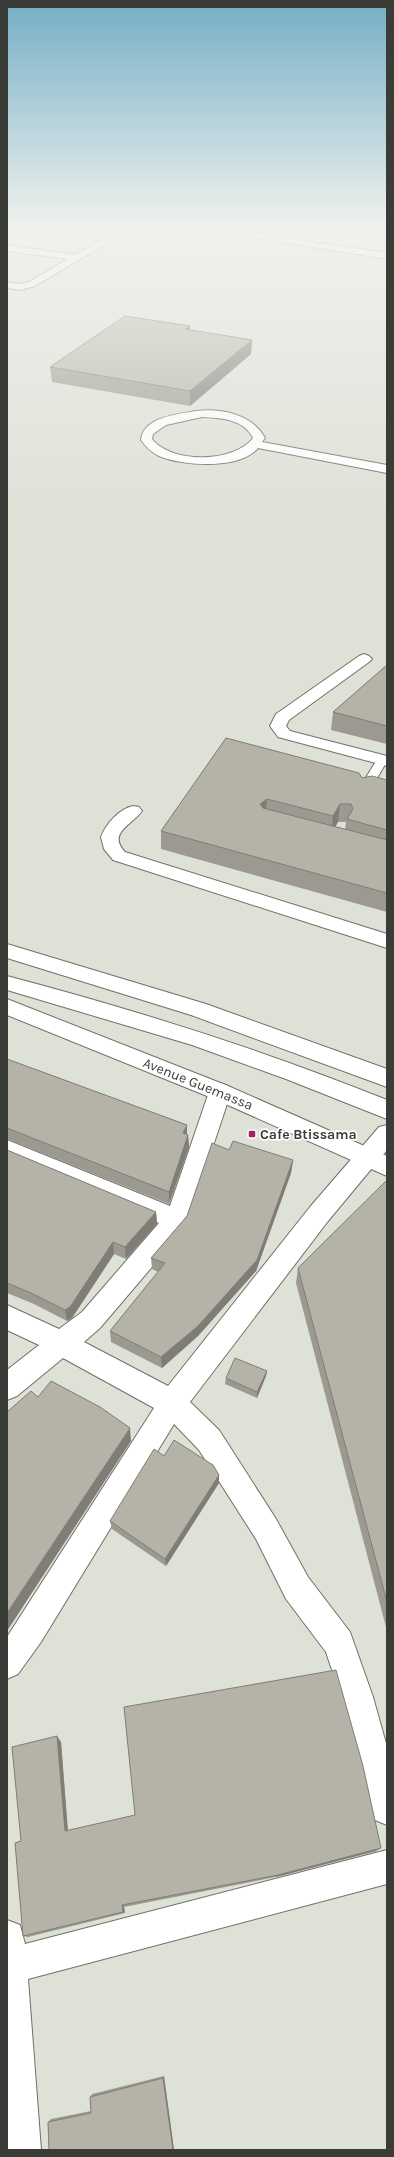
<svg xmlns="http://www.w3.org/2000/svg" width="394" height="2157" font-family="Karla,sans-serif">
<style>
.lines{fill:none;stroke-linecap:round;stroke-linejoin:round}
.service-casing{stroke:#6e7167;stroke-width:2}
.minor-casing{stroke:#6e7167;stroke-width:2}
.secondary-casing{stroke:#6e7167;stroke-width:2}
.service{fill:#fff;fill-rule:evenodd}
.minor{fill:#fff;fill-rule:evenodd}
.secondary{fill:#fff;fill-rule:evenodd}
.wall{fill:#9c9a90;fill-rule:evenodd}
.shaded-wall{fill:#7f7d76}
.building{fill:#b5b3a8;stroke:#7f7d76}
.poi-dot{fill:#a7216a;stroke:#fff;stroke-width:1.5}
.labels{text-anchor:middle;dominant-baseline:central;stroke-width:3.5;stroke-linejoin:round;paint-order:stroke}
.street-label{font-size:14px;fill:#3a3c37;stroke:#fff}
.poi-label{font-size:14px;font-weight:bold;fill:#3a3c37;stroke:#fff;text-anchor:start}
</style>
<rect width="100%" height="100%" fill="#dde1d6"/>
<g class="lines">
<g class="service-casing">
<path id="service" d="M382,757L386,758L387,761L369,792L367,794H359L357,792L378,758Z"/>
</g>
<g class="minor-casing">
<path id="minor" d="M129,224H139L35,286L20,290L7,288V282L20,284L29,282L68,259L7,251V245L75,255Z
M167,224H189L387,253V259Z
M196,411C221,408 252,414 265,438L262,442L387,465V473L258,448C240,470 182,466 159,456C151,452 146,447 141,440C143,417 178,414 196,411ZM202,417C221,418 244,419 253,438C234,463 172,464 152,439L153,434L166,425Z
M364,654L369,656L372,659L369,662L289,720L286,726L290,731L387,756V766L278,737L270,726L276,714L359,656Z
M133,806L139,807L142,811C132,825 107,833 125,852L387,934V948L113,860L104,849L101,837C106,824 119,809 133,806Z
M7,944L206,1004L387,1069V1087L191,1015L7,958Z
M220,1083L228,1086L231,1092L186,1227L100,1328L84,1342L168,1386L310,1207L379,1127L387,1125V1150L328,1221L190,1402L219,1430L276,1519L308,1577L350,1632L373,1697L387,1747V1825L375,1820L370,1808L341,1697L326,1652L286,1599L256,1539L199,1450L174,1424L41,1642L18,1674L7,1679V1637L154,1408L63,1358L17,1396L7,1400V1370L39,1345L7,1330V1305L59,1329L82,1312L159,1223L7,1159V1140L170,1206L209,1092L212,1086Z
M387,1850V1884L28,1979L41,2150H7V1920L20,1925L25,1944Z"/>
</g>
<g class="secondary-casing">
<path id="secondary" d="M7,976C136,1010 263,1050 387,1100V1119L286,1079L192,1045L7,990Z
M7,999L228,1086L387,1156V1176L212,1098L7,1015Z"/>
</g>
<use href="#service" class="service"/>
<use href="#minor" class="minor"/>
<use href="#secondary" class="secondary"/>
</g>
<path class="wall" d="M190,326V330L252,340L251,354L190,406L52,382L50,367Z
M387,665V744L331,730L333,712Z
M226,738L362,778L387,780V912L161,849V831ZM338,822H346L345,830L335,827Z
M7,1059L187,1125V1135H188L189,1147L169,1204L7,1139Z
M7,1150L156,1212L157,1224L126,1259L114,1254L72,1318L67,1321L34,1304L7,1293Z
M229,1150L293,1160L291,1173L256,1271L198,1336L162,1368L111,1342L110,1331L158,1272L152,1269L151,1258L187,1216Z
M387,1180V1631L296,1283L298,1268Z
M267,1371L266,1376L257,1398L225,1384L226,1378Z
M164,1456L219,1475V1483L166,1566L112,1529L110,1521Z
M61,1742L68,1830L376,1851L276,1877L124,1907L125,1913L28,1937L23,1936L21,1841Z
M164,2076L174,2150H49L48,2122L51,2119L91,2111L90,2097L92,2094Z"/>
<path class="shaded-wall" d="M190,326V340L185,329Z
M252,340L251,354L190,406V391Z
M267,799L266,817L260,804Z
M340,804L338,822L331,834L333,816Z
M187,1125V1137L183,1133Z
M188,1135L189,1147L169,1204V1192Z
M293,1160L291,1173L256,1271L198,1336L162,1368L161,1357Z
M156,1212L157,1224L126,1259L125,1247Z
M113,1242L114,1254L72,1318L67,1321L65,1310Z
M267,1371L266,1376L257,1398V1392Z
M130,1428L131,1441L7,1631V1613Z
M219,1475V1483L166,1566L165,1559Z
M57,1736L61,1742L68,1835L65,1831Z
M381,1848L376,1851L276,1877L278,1875Z
M122,1905L124,1907L125,1913L123,1912Z
M164,2076L174,2150H173L163,2078Z"/>
<path class="building" d="M125,316L190,326L185,329L252,340L190,391L50,367Z
M387,665V726L333,712Z
M226,738L359,773L362,778L372,776L387,780V830L347,819L353,809L351,804H340L333,816L267,799L260,804L263,808L387,840V893L161,831Z
M7,1059L187,1125L183,1133L188,1135L169,1192L7,1128Z
M233,1141L293,1160L257,1260L198,1326L161,1357L110,1331L165,1263L151,1258L187,1216L212,1143L229,1150Z
M7,1150L156,1212L125,1247L113,1242L70,1307L65,1310L31,1293L7,1283Z
M387,1180V1602L298,1268Z
M235,1358L267,1371L257,1392L226,1378Z
M51,1381L100,1407L130,1428L7,1613V1412L31,1391L38,1397Z
M174,1440L213,1465L219,1475L165,1559L110,1521L154,1449L164,1456Z
M336,1670L363,1766L381,1848L278,1875L122,1905L123,1912L23,1936L15,1843L21,1841L12,1747L57,1736L65,1831L135,1815L124,1707Z
M163,2078L173,2150H49L48,2122L91,2113L90,2097Z"/>
<linearGradient id="sky" x2="0" y2="1"><stop stop-color="#75aec6"/><stop offset="0.43" stop-color="#f0f2ed"/><stop offset="1" stop-color="#f0f2ed" stop-opacity="0"/></linearGradient>
<rect width="394" height="526" fill="url(#sky)"/>
<rect class="poi-dot" x="248" y="1130" width="8" height="8" rx="2"/>
<g class="labels">
<g class="street-label">
<text transform="translate(198 1084) rotate(22)">Avenue Guemassa</text>
</g>
<g class="poi-label">
<text x="260" y="1134">Cafe Btissama</text>
</g>
</g>
<rect width="394" height="2157" fill="none" stroke="#3a3c37" stroke-width="16"/>
</svg>
